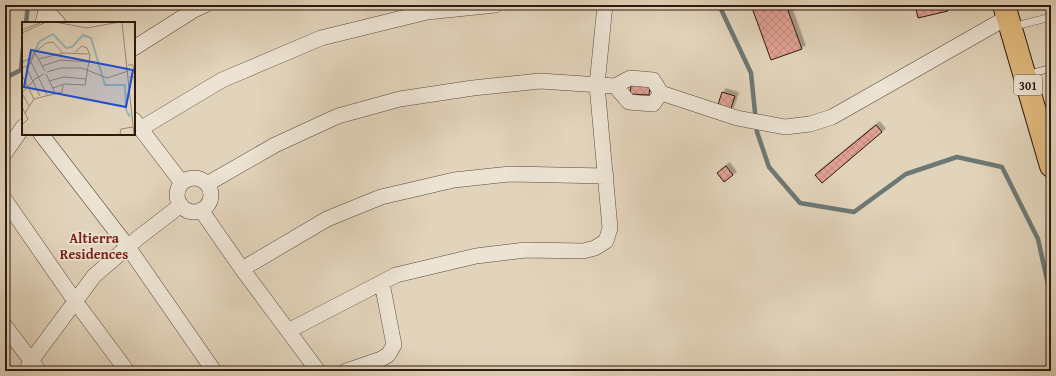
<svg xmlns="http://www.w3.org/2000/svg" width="1056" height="376" font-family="'Gentium Book Plus',serif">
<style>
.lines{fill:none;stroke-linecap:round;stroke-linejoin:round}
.stream{stroke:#6d7874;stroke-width:4.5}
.building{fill:url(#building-cross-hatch);stroke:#2d190f;filter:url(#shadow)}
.service-casing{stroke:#5a483a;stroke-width:8}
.minor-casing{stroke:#5a483a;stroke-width:16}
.primary-casing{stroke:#2d190f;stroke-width:24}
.service{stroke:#ece3d3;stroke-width:7}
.minor{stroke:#ece3d3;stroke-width:15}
.primary{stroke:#e1ba7e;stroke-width:22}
.labels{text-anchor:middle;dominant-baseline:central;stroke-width:3.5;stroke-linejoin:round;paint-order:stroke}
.shield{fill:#ece3d3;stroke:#66564a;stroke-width:1}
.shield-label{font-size:12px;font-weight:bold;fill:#2d190f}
.neighbourhood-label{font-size:14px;font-weight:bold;fill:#7a1f14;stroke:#ece3d3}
.inset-river{fill:none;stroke:#97b7b8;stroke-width:2}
.inset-road{fill:none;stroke:#9a8976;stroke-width:1}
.view{fill:#1d4ed8;fill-opacity:0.15;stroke:#1d4ed8;stroke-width:2}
.inset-edge{fill:none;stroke:#2d190f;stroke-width:2}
</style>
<defs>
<pattern id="building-cross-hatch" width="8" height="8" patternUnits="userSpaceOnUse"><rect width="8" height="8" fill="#e1a194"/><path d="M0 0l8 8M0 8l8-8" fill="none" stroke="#c18a7e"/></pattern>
<filter id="shadow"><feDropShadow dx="3.5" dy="-3.5" stdDeviation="0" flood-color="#0004"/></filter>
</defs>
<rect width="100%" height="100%" fill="#e2d4bb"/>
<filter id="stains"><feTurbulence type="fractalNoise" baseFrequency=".005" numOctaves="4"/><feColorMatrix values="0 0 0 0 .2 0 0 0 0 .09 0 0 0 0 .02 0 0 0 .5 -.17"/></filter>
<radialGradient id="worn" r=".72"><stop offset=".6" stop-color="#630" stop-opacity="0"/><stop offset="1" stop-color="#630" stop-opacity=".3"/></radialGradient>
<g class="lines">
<path class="stream" d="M719,5L751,73L757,132L769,167L800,203L854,212L906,174L957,157L1002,167L1038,239L1051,298
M26,23L28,5
M5,78L21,70L23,48"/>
</g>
<path class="building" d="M751,5H786L802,49L771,60Z
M915,5H946L948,11L918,18Z
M631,83L650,85L649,95L630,94Z
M722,92L735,96L730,111L717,108Z
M876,125L882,132L822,183L815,175Z
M726,166L733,175L724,182L717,173Z"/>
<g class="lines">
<g class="service-casing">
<path id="service" d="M1012,27L1051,17
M1026,75L1051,68"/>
</g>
<g class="minor-casing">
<path id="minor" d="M46,10L58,23
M43,23L46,10L49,5
M134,48L194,10L205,5
M615,86L629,102L653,104L661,93
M134,120L182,183
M140,129L222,80L321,38L427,12L495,5
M41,134L128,247L214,371
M5,153L23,127
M177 195a17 17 0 1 1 34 0a17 17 0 1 1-34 0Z
M207,184L275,145L338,116L400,99L473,88L540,81L615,86L630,78L653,80L661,93L737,118L785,127L810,124L832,117L1008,17
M5,200L75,301L127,371
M201,210L242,269L318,371
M242,269L327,219L381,197L454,180L510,174L606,176
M5,326L39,371
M288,331L396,275L476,256L526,250L583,251L595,248L606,241L610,228L597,85L605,5
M26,371L31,361L94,276L138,238L181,205
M346,371L381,359L388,355L394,345L382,283"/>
</g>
<g class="primary-casing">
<path id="primary" d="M1004,5L1051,166"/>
</g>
<use href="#service" class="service"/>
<use href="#minor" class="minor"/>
<use href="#primary" class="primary"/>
</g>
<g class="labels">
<rect class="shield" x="1014" y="75" width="28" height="20" rx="3"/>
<g class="shield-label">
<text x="1028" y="85">301</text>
</g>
<g class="neighbourhood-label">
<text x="94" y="238">Altierra<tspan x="94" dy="16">Residences</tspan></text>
</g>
</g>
<g transform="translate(22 22)">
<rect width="113" height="113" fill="#e2d4bb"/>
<path class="inset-river" d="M0,40L10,36L17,20L31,12L44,26L50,25L61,13L69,16L83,63H103L104,88L108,95"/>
<path class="inset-road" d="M33,0L65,6L98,0M100,0L112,113M0,8L18,1M0,11L24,0M13,31L23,49M17,37L41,31L67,32M9,40L25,73M106,43H111L112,50M20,44L39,38L67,40M4,45L18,74M0,46L8,42L13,30L24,21L31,20L41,31M25,50L39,46H60L85,56L106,49M24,52L33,71M0,53L12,77M107,55H112L113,68M27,59L42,55L64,57M31,66L42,62L63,63L68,33L65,26L60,24L53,30M0,71L13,57L22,52M0,71L7,84M0,85L6,97L0,103M3,91L12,77L40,70L41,63M98,112L99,107L111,105"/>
<path class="view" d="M9,28L111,48L104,85L2,65Z"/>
<rect width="113" height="113" class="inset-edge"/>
</g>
<rect width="1056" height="376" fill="none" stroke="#e2d4bb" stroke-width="20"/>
<rect x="6" y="6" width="1044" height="364" fill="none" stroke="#2d190f" stroke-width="2"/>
<rect x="10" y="10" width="1036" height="356" fill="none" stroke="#2d190f"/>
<rect width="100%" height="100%" filter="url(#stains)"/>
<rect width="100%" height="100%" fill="url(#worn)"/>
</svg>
